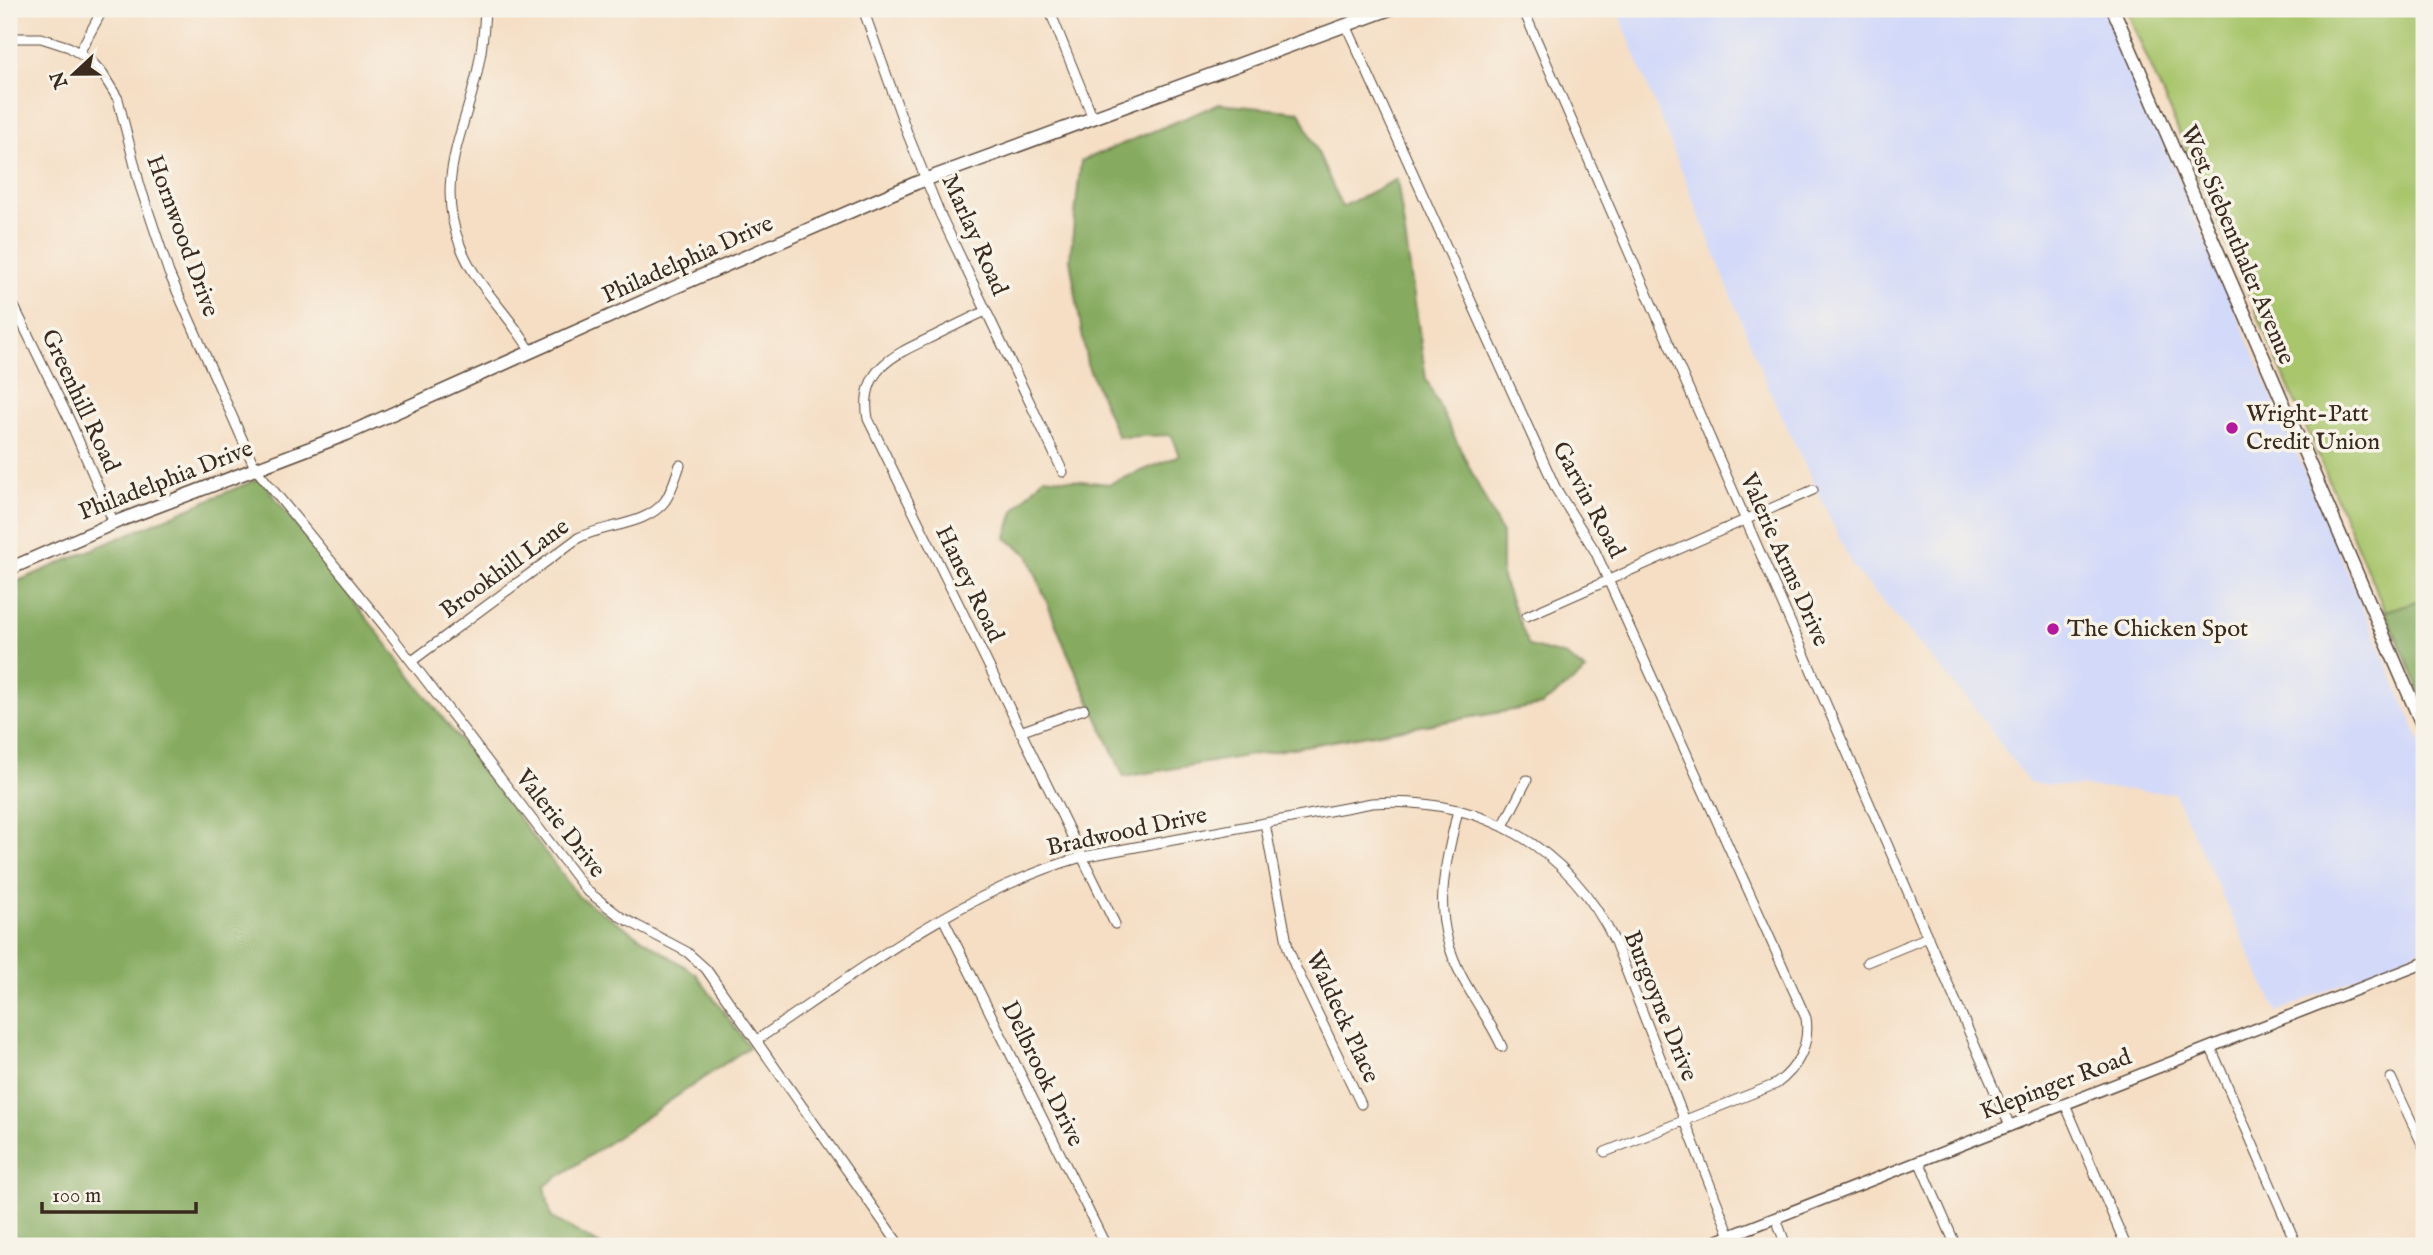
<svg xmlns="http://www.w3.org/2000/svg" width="2433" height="1255" font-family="'IM FELL English',serif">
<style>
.built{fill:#d2d9f9}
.green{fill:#a9c66d;stroke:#727846;stroke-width:2}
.forest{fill:#86ab60;stroke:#606a3f;stroke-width:2}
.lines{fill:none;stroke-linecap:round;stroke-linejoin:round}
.minor-casing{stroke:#574537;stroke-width:11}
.tertiary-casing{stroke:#574537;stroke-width:13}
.secondary-casing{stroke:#574537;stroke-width:15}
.minor{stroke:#fff;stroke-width:9}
.tertiary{stroke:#fff;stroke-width:10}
.secondary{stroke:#fff;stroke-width:12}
.poi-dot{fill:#b5179e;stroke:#f7f3e8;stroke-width:2.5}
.labels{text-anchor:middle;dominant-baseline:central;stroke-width:7;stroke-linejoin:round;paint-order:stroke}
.street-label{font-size:24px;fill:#3b2a1e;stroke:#f7f3e8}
.poi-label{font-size:24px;fill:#3b2a1e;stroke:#f7f3e8;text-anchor:start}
</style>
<rect width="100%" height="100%" fill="#f7f3e8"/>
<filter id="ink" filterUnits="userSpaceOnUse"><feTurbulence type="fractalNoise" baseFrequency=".0143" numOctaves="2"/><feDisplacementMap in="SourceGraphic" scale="14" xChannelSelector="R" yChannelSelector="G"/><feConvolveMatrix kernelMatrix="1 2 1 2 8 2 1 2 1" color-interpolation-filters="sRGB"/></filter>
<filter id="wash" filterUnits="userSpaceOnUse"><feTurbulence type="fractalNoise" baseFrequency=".00686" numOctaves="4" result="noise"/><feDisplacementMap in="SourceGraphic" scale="28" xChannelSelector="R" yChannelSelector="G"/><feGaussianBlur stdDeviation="1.57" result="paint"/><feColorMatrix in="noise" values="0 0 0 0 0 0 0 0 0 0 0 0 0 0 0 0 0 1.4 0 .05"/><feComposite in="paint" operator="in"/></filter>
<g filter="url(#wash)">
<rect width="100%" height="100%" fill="#f5dec4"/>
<path class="built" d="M1617,9H2106L2424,750V948L2277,1012L2174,793L2029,783L1975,709L1853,567L1767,385Z"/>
<path class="green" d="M2126,9H2424V700L2385,611Z"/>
<path class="forest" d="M1219,104L1300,112L1342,207L1397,179L1426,379L1502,534V578L1529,646L1566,656L1586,671L1542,705L1124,777L1065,647L1028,555L1006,538L1014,511L1044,477L1109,484L1179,456L1171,435L1118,437L1087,364L1070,259L1081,161Z
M260,478L579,897L696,974L749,1047L545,1186L551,1217L602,1246H9V585Z
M2424,599V700L2385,611Z"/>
</g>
<g filter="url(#ink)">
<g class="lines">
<g class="minor-casing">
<path id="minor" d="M485,9C484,38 480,65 472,93C457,147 438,189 460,245C475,286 510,314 531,352
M863,9L908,135L940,214L1063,472
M1049,9L1093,118
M1523,9L2010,1126
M1346,25L1556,489L1595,551L1806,1018C1810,1045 1798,1068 1776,1084L1605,1152
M9,38H41L69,47L92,62L102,73L118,99L140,186L169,273L255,468L385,627L586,890L621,917L687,952L706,969L900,1246
M79,53L103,9
M9,296L70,421L114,523
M986,311C968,319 950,328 932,337C894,355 859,369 868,419L1115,924
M1527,616L1813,490
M412,661L578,538C605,524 646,526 665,501C672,491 676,476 680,465
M1020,732L1084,709
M1458,810C1444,872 1430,916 1462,977C1474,1000 1491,1022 1502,1047
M1265,823L1288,948L1295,966L1361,1104
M1503,826L1527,780
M943,918L1106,1246
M1867,962L1928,937
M757,1040C857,972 965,890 1082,857L1372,803C1479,796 1568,845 1615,942L1730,1236
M2211,1048L2297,1246
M2391,1078L2424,1148
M2065,1104L2126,1246
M1919,1161L1956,1246
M1776,1218L1786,1246"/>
</g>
<g class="tertiary-casing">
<path id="tertiary" d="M1704,1246L2424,963"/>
</g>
<g class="secondary-casing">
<path id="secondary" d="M2113,9L2424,729
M9,569L121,520L347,434L671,289L916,183L1390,9"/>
</g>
<use href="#minor" class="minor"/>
<use href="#tertiary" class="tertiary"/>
<use href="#secondary" class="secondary"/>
</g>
</g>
<g class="poi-dot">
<circle cx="2232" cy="428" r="7"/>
<circle cx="2053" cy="629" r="7"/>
</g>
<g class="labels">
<g class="street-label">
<text transform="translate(974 235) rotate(66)">Marlay Road</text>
<text transform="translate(182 236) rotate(70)">Hornwood Drive</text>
<text transform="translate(2237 245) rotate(67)">West Siebenthaler Avenue</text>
<text transform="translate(688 260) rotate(-24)">Philadelphia Drive</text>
<text transform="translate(80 401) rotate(65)">Greenhill Road</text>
<text transform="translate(166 481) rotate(-21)">Philadelphia Drive</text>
<text transform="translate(1588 500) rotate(62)">Garvin Road</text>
<text transform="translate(1784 560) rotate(66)">Valerie Arms Drive</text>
<text transform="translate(505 569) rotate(-36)">Brookhill Lane</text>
<text transform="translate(969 584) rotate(64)">Haney Road</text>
<text transform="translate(560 824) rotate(52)">Valerie Drive</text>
<text transform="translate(1127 832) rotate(-12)">Bradwood Drive</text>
<text transform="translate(1660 1006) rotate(68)">Burgoyne Drive</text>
<text transform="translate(1342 1017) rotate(65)">Waldeck Place</text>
<text transform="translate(1042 1074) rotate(64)">Delbrook Drive</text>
<text transform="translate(2056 1085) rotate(-21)">Klepinger Road</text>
</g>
<g class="poi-label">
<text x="2246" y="414">Wright-Patt<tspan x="2246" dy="28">Credit Union</tspan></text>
<text x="2067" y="629">The Chicken Spot</text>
</g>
</g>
<rect width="2433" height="1255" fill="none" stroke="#f7f3e8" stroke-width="35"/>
<g transform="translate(74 74) rotate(248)" stroke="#f7f3e8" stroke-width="5" paint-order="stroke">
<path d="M0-5L12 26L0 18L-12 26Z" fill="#3b2a1e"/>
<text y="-10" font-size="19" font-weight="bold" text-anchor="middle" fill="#3b2a1e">N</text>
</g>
<path d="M42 1202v10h154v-10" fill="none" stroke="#3b2a1e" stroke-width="3.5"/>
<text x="52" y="1202" font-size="21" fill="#3b2a1e" stroke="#f7f3e8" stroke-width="5" paint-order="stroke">100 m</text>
</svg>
